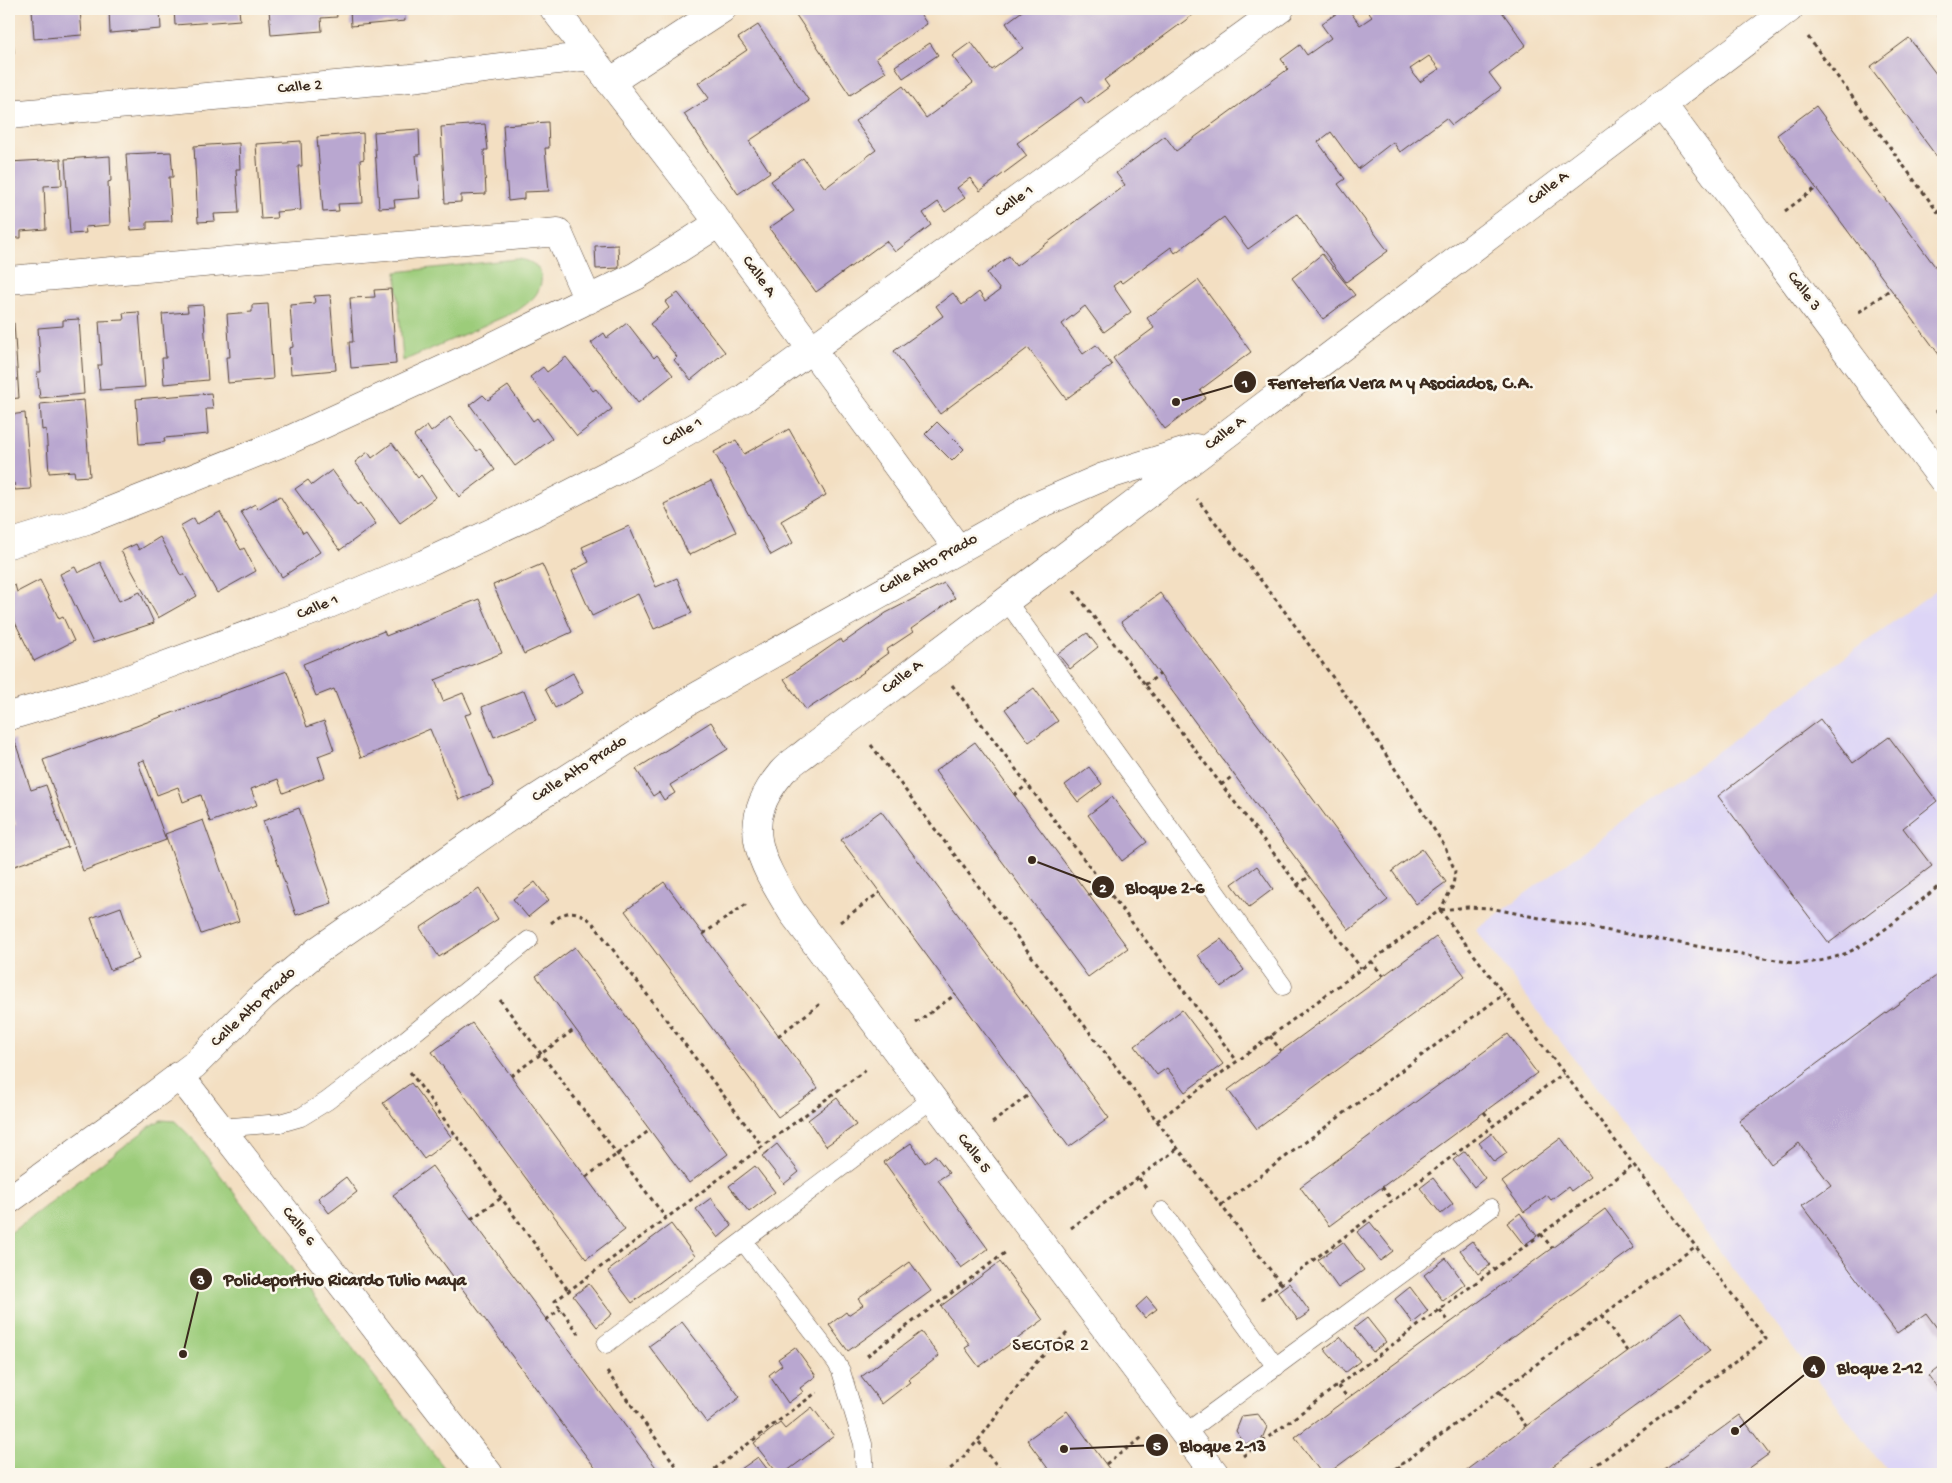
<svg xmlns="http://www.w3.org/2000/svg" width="1952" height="1483" font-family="'Gochi Hand',sans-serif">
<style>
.built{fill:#ddd5f6}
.green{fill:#9ccc7a;stroke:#6c7b4c}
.building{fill:#b9a7d0;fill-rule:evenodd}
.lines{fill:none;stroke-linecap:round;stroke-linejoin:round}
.service-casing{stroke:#574537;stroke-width:19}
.minor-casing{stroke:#574537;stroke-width:29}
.path{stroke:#574537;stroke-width:3;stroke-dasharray:4 4;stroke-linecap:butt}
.service{stroke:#fff;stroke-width:18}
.minor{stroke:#fff;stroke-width:28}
.labels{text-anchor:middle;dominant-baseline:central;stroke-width:5;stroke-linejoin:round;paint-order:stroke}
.street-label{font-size:16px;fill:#3b2a1e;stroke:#fbf7ec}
.neighbourhood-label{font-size:18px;letter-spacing:1px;fill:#3b2a1e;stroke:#fbf7ec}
.leader{fill:none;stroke:#3b2a1e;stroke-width:2}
.callout-dot{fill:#3b2a1e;stroke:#fbf7ec;stroke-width:2}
.mark-label{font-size:15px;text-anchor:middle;font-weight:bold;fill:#fff}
.callout-label{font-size:18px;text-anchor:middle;font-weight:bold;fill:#3b2a1e;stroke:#fbf7ec;stroke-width:5;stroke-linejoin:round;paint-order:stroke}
</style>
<rect width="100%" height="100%" fill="#fbf7ec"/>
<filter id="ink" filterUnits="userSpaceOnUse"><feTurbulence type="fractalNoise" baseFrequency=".02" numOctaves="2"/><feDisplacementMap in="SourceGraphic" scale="10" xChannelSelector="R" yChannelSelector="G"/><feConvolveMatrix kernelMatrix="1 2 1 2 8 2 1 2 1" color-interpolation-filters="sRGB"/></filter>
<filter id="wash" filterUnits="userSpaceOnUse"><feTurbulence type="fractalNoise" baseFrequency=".0096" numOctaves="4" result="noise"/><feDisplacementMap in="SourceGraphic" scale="20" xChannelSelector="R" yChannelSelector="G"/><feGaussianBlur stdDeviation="1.12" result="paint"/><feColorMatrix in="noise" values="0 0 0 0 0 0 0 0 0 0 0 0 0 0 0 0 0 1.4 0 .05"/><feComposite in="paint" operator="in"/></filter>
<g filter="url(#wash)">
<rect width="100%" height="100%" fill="#f3dfc2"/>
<path class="built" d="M1943,585V1474H1889L1476,930Z"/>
<path class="green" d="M516,259C533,259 547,271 539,289C535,299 525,305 517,311L403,361L396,272Z
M161,1120L175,1121L192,1138L449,1474H9V1234L152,1125Z"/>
<g id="blocks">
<path class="building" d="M9,9H11L14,53L9,54Z
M32,9H80L82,35L34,39Z
M109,9H160L161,29L110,33Z
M174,9H239L240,20L175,25Z
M269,9H336L337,17L321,18L322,31L271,35Z
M350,9H404L405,21L351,26Z
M792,9H917L927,24L876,58L886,72L850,95Z
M1025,9H1201L1104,80L1109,87L1086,104L1081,97L1017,143L1027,156L980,191L970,178L957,188L965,198L945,212L938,202L923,213L931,225L895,252L886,241L816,292L769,228L794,211L771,181L803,158L825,188L876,150L855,121L903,86L926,118L973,83L952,56L971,42L992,70L1023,48L1006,23Z
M1343,9H1348L1360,25L1372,17L1366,9H1500L1526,45L1489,73L1501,89L1452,125L1446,118L1400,152L1393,142L1358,169L1331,132L1318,142L1345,179L1338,184L1388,251L1346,282L1297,214L1248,249L1224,217L1175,253L1171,247L1122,283L1120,281L1113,286L1131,312L1104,332L1085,306L1062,324L1083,354L1096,345L1112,365L1066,399L1028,348L940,414L894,351L943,316L936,306L953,293L962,305L979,292L985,301L1000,290L987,273L1009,256L1016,266L1125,185L1116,173L1165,136L1176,151L1288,69L1281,59L1300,45L1307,55L1331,38L1321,24ZM1429,56L1439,69L1420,82L1410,69Z
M758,25L809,101L749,141L770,172L738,194L684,114L709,98L698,83L747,50L738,38Z
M1909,38L1943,83V165L1870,67Z
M930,43L938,55L903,78L895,66Z
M1816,106L1943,277V360L1777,135Z
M548,122L549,148H545L549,191L524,192V199L508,201L503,125Z
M485,124L488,150H484L486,194L461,195V202L445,203L441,127Z
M419,129L420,155H416L420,198L394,200L395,207L379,208L374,132Z
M363,133L364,159L360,160L363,203L338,204L339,211L323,212L317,137Z
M301,141L302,166H298L301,210L276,212L277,218L261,219L256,144Z
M239,143L240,169H236L239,213L214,214L215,221L198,222L194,146Z
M171,152L173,177H169L172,221L147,222V229L131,230L126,154Z
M110,156L111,181L108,182L110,225L85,227L86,233L70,234L65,159Z
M61,159L62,185L44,186L46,229L21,231V238H9V162Z
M618,245L619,268L596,269L595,246Z
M1322,254L1355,295L1323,319L1292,278Z
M1198,280L1251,352L1200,390L1206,398L1165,429L1113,358L1154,328L1147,318Z
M391,289L396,364L351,368L349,342H353L350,298L375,297L374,290Z
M678,293L725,352L691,380L674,360L677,357L650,324L669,308L665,302Z
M330,295L336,370L291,374L289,348L293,347L290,305L315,303L314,296Z
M268,304L273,379L228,383L226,357H230L227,314L252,312V305Z
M203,305L208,380L164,384L162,358H166L162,314L188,312L187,306Z
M139,312L145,387L100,390L98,365H102L99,321L124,320L123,313Z
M79,319L84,394L40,398L37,372H41L38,328L63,326V320Z
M9,323H14L19,398L9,399Z
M627,323L654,358L657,355L673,375L638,403L591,343L604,333L607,338Z
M566,357L593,391L596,389L612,409L577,436L530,377L543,367L547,372Z
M508,386L533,421L537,418L552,439L515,466L470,405L483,395L488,400Z
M211,393L213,409H206L208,434L164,438L165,442L139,444L136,399Z
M84,400L90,476L75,477L74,471L49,473L46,429L42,430L40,404Z
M25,413L31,489L15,490L14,483L9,484V415Z
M450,417L477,451L480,449L495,470L459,497L414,436L427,426L431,432Z
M937,422L964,449L952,461L925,434Z
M789,429L826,495L781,521L793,543L771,555L714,452L736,440L744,454Z
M392,443L418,478L421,475L436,497L400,523L355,462L368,452L372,458Z
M332,470L358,505L361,503L376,524L340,550L295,489L308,480L312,485Z
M711,481L736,532L689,555L664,504Z
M280,496L303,533L306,531L320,552L282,577L241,512L255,504L258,509Z
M220,512L241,550L244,548L256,571L217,593L180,526L194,518L197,524Z
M629,526L656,587L677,578L692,613L654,629L638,594L592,616L572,571L589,562L582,547Z
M160,537L181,576L184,574L197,596L158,618L121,551L136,544L139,550Z
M100,562L119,601L140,592L154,623L93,643L60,574L75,567L78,573Z
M542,564L572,632L524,654L493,585Z
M40,580L59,619L63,617L74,641L34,661L9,610V588L15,585L17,592Z
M944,583L955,598L911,629L913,632L886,650L888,653L863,671L864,672L806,710L784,679L841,639L843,643L886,613Z
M1160,593L1388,900L1349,930L1121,622Z
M479,599L502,653L435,680L443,701L463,693L472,713L465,715L494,786L459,800L430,729L361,758L334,689L316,696L303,664L384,631L386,636Z
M1087,633L1098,647L1070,669L1058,654Z
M287,671L307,727L324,721L334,750L318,756L325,777L283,793L278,779L251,789L257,805L210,822L201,795L183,802L178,787L157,795L144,760L138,762L166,840L83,871L43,760Z
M573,673L583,693L555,708L545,689Z
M1034,688L1058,721L1029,742L1005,709Z
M524,690L536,720L494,737L482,707Z
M1820,719L1853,763L1889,737L1937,801L1903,828L1932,866L1829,943L1718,796Z
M711,722L728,749L670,785L675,793L664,800L659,792L653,796L636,769Z
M14,739L31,790L46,785L68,847L9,868V827L16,825L9,803V741Z
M975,742L1128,948L1088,977L935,771Z
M1089,767L1102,784L1078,802L1065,785Z
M1112,797L1147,842L1122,861L1088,815Z
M299,808L332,903L296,915L263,821Z
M881,811L1109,1118L1069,1147L841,840Z
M203,820L239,921L201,934L165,834Z
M1422,849L1446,882L1416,904L1392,871Z
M1257,866L1273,889L1249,907L1232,884Z
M535,882L549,900L528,917L513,899Z
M664,882L818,1088L778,1117L625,911Z
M479,889L498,919L439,957L420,928Z
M121,907L139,959L110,970L91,918Z
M1436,937L1465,976L1257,1129L1228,1090Z
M1221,939L1244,970L1221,987L1198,955Z
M575,947L728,1154L689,1183L536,976Z
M1943,971V1336L1926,1313L1897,1333L1802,1206L1831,1185L1799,1143L1771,1164L1739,1121Z
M1182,1010L1223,1064L1185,1092L1167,1068L1157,1075L1135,1046Z
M472,1023L625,1230L586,1259L432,1052Z
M1508,1034L1537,1073L1329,1226L1300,1187Z
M411,1083L452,1138L424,1159L383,1103Z
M837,1098L856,1125L826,1146L808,1120Z
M1492,1133L1507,1153L1494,1162L1479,1143Z
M1561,1138L1590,1177L1571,1191L1568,1187L1551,1200L1547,1195L1524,1212L1502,1182Z
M911,1143L925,1163L935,1155L949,1173L938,1180L988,1249L961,1268L884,1162Z
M777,1144L799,1172L784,1184L762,1156Z
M1465,1151L1485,1178L1474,1187L1453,1160Z
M432,1166L476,1225L661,1474H600L577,1444L393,1195Z
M755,1166L775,1192L749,1212L729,1186Z
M346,1177L357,1192L329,1213L318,1198Z
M1433,1178L1453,1204L1441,1214L1420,1188Z
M711,1198L732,1226L718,1238L696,1209Z
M1605,1209L1634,1248L1327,1474H1322L1295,1437Z
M1520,1213L1537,1236L1524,1245L1507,1223Z
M1370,1222L1393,1251L1380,1261L1357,1232Z
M671,1224L695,1256L632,1303L608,1271Z
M1472,1241L1490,1265L1478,1274L1460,1250Z
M1343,1242L1364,1270L1338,1288L1318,1260Z
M1446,1258L1465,1284L1443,1301L1424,1275Z
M910,1262L931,1291L848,1351L829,1325L846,1312L848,1315L863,1305L858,1299Z
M1000,1262L1043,1320L979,1367L965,1348L970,1345L941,1306Z
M1289,1283L1310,1312L1298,1320L1277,1292Z
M589,1284L612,1314L597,1327L573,1296Z
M1410,1287L1428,1311L1413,1323L1395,1299Z
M1147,1297L1157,1309L1145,1318L1136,1307Z
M1681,1312L1710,1351L1649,1396L1542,1474H1461Z
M1367,1318L1386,1342L1373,1352L1354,1328Z
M682,1322L740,1397L707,1423L649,1346Z
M921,1332L939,1356L908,1380L910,1382L882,1404L861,1377Z
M1340,1337L1360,1361L1345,1373L1324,1349Z
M795,1347L816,1376L800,1388L803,1392L788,1403L769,1375L782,1365L778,1359Z
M1943,1365V1396L1929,1376Z
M812,1407L834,1436L783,1474H778L754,1443L780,1423L785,1429Z
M1067,1411L1101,1458L1113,1474H1052L1027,1440Z
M1258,1414L1267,1427L1261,1441L1245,1444L1236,1431L1242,1416Z
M1740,1415L1769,1454L1741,1474H1659Z
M758,1457L771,1474H734Z"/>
</g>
</g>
<g filter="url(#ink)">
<use href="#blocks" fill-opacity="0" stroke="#574537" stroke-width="1"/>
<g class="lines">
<g class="service-casing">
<path id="service" d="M1006,600L1283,986
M220,1128L280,1123L301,1117L327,1101L378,1062L529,940
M1162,1211L1276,1367
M743,1241L836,1362L841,1371L863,1444L865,1474
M606,1344L932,1099
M1184,1434L1491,1208"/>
</g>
<g class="minor-casing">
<path id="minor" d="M554,9L719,223L958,549
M610,82L722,9
M1662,104L1943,480
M9,115L411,78L590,56
M9,280L558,232L588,300
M9,544L87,520L289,440L475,355L636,276L719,223
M9,716L101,689L315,610L424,564L527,516L644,456L743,399L1280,9
M179,1075L489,1474
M9,1200L138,1107L194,1065L263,996L317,951L531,802L687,702L1034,507L1103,477L1196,448
M1215,1474L792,912C761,861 737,825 782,772C789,764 801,757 809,750L1789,9"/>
</g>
<path class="path" d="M1933,9L1943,23
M1808,37L1943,219
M1785,211L1816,188
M1859,312L1891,289
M1936,412L1943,407
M1074,591L1361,968
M952,685L1237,1061
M1145,685L1160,674
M871,745L1281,1284
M1221,785L1234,775
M1014,795L1027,785
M1297,885L1309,877
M1089,895L1103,885
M1440,910L1766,1339L1584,1474
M1441,910L1468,907L1490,908L1564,923L1799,964C1814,962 1829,960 1844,954C1875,942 1915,904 1943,883
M840,922L880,892
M551,923C567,910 575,908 592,922L762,1146
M703,934L748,903
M1371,961L1383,976
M500,1000L666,1218
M916,1023L956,994
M778,1036L820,1004
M1270,1036L1281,1051
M410,1072L568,1290
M511,1076L575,1029
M1484,1112L1494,1125
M1157,1121L1440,910L1453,886L1455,871L1444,845L1361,716L1277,601L1197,499
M992,1123L1030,1094
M586,1177L650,1130
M1139,1178L1146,1188
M1382,1187L1392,1200
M1221,1205L1504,994
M471,1219L501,1198
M1071,1228L1177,1149
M1541,1234L1552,1248
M1261,1299L1564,1073
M1440,1310L1450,1323
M1601,1316L1627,1351
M546,1320L561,1309
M579,1334L555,1301L868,1068
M867,1356L1006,1252
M607,1372L682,1474
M1338,1386L1348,1398
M1500,1392L1526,1426
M979,1442L1003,1474
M1243,1456L1634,1165
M1106,1464L1144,1436
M1398,1467L1404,1474
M708,1474L817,1392
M944,1474C980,1446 1001,1407 1029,1371C1039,1357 1055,1346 1067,1333
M1388,1474L1696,1246"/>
<use href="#service" class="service"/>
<use href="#minor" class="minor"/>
</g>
</g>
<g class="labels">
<g class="street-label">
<text transform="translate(300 88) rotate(-5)">Calle 2</text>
<text transform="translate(1549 189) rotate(-37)">Calle A</text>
<text transform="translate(1015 202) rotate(-36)">Calle 1</text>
<text transform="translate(758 277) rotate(54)">Calle A</text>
<text transform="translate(1803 292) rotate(53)">Calle 3</text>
<text transform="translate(683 433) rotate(-30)">Calle 1</text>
<text transform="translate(1226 434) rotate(-37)">Calle A</text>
<text transform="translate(929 565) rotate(-29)">Calle Alto Prado</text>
<text transform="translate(318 608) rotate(-22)">Calle 1</text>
<text transform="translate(903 678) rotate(-37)">Calle A</text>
<text transform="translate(580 770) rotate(-33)">Calle Alto Prado</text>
<text transform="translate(254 1008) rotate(-43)">Calle Alto Prado</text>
<text transform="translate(973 1154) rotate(53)">Calle 5</text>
<text transform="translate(298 1227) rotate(52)">Calle 6</text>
</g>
<g class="neighbourhood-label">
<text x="1051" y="1346">SECTOR 2</text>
</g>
</g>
<path class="leader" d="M1176 402L1245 382M1032 860L1103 887M183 1354L201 1279M1735 1431L1814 1367M1064 1449L1157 1445"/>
<g class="callout-dot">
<circle cx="1176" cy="402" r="5"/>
<circle cx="1032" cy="860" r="5"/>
<circle cx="183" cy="1354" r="5"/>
<circle cx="1735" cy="1431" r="5"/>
<circle cx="1064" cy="1449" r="5"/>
<circle cx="1245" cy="382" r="12"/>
<circle cx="1103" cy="887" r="12"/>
<circle cx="201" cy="1279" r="12"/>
<circle cx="1814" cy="1367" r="12"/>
<circle cx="1157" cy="1445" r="12"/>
</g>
<g class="mark-label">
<text x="1245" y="387">1</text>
<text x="1103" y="892">2</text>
<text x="201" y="1284">3</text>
<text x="1814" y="1372">4</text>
<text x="1157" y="1450">5</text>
</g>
<g class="callout-label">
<text x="1401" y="388">Ferretería Vera M y Asociados, C.A.</text>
<text x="1165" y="893">Bloque 2-6</text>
<text x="345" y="1285">Polideportivo Ricardo Tulio Maya</text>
<text x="1880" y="1373">Bloque 2-12</text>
<text x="1223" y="1451">Bloque 2-13</text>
</g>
<rect width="1952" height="1483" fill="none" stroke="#fbf7ec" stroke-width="30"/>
</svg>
